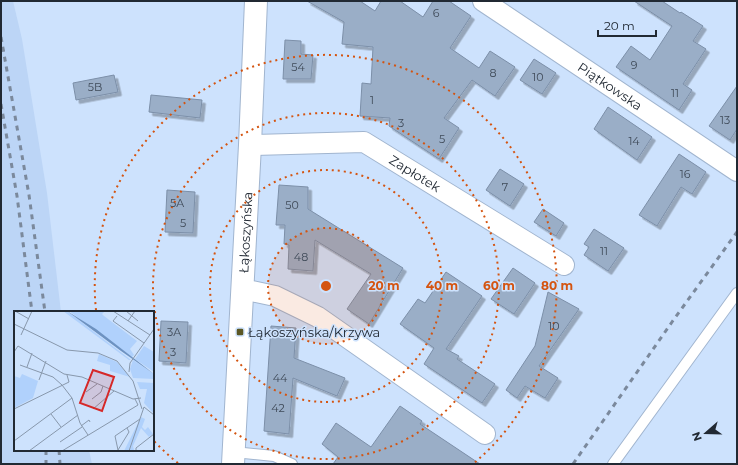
<svg xmlns="http://www.w3.org/2000/svg" width="738" height="465" font-family="Montserrat,sans-serif">
<style>
.built{fill:#bcd5f6}
.building{fill:#9aaec7;stroke:#7c8fa8;filter:url(#shadow)}
.lines{fill:none;stroke-linecap:round;stroke-linejoin:round}
.service-casing{stroke:#a1b5cf;stroke-width:12}
.minor-casing{stroke:#a1b5cf;stroke-width:22}
.tertiary-casing{stroke:#a1b5cf;stroke-width:24}
.service{stroke:#fff;stroke-width:10}
.minor{stroke:#fff;stroke-width:20}
.tertiary{stroke:#fff;stroke-width:22}
.rail{stroke:#7b899c;stroke-width:3;stroke-dasharray:5 5;stroke-linecap:butt}
.ring{fill:none;stroke:#d45410;stroke-width:2;stroke-dasharray:2 4}
.poi-dot{fill:#5b5724;stroke:#cde2fd;stroke-width:1.5}
.labels{text-anchor:middle;dominant-baseline:central;stroke-width:3;stroke-linejoin:round;paint-order:stroke}
.number-label{font-size:11px;fill:#3f4a58}
.street-label{font-size:13px;fill:#212933;stroke:#cde2fd}
.poi-label{font-size:13px;fill:#212933;stroke:#cde2fd;text-anchor:start}
.inset-road{fill:none;stroke:#8898ac;stroke-width:1}
.view{fill:#d62828;fill-opacity:0.15;stroke:#d62828;stroke-width:2}
.inset-edge{fill:none;stroke:#212933;stroke-width:2}
.centre{fill:#d45410;stroke:#cde2fd;stroke-width:2}
.ring-label{font-size:12px;text-anchor:middle;font-weight:bold;fill:#d45410;stroke:#cde2fd;stroke-width:3;stroke-linejoin:round;paint-order:stroke}
</style>
<defs>
<filter id="shadow"><feDropShadow dx="3.5" dy="3.5" stdDeviation="0" flood-color="#0004"/></filter>
</defs>
<rect width="100%" height="100%" fill="#cde2fd"/>
<path class="built" d="M1,1H13L22,39L47,193L61,312H15V450H89L92,464H1Z"/>
<path class="building" d="M307,1H360L375,11L381,1H400L423,17L433,1H449L471,16L450,48L479,68L490,51L515,67L495,96L472,80L444,118L459,128L439,159L389,126L390,118L360,116L362,83L371,84L373,47L342,44L344,22Z
M634,1H662L680,13L681,12L703,26L693,41L706,49L683,84L692,90L679,110L616,67L631,46L650,60L672,26Z
M285,40L301,41V54L313,55L311,79H283Z
M534,59L556,73L542,94L520,80Z
M114,75L118,92L76,100L73,83Z
M737,86V129L730,140L709,126Z
M151,95L202,100L200,118L149,112Z
M608,107L652,137L637,160L594,129Z
M679,154L706,172L692,194L681,187L657,226L639,215Z
M500,169L524,184L510,206L486,190Z
M279,185L308,187V209L403,268L369,324L347,309L371,274L315,240L313,271L288,269L289,245L284,244L285,225H276Z
M167,190L195,192L193,233L165,232Z
M543,209L564,223L556,236L534,222Z
M594,229L624,248L608,271L584,255L589,247L584,244Z
M513,268L535,283L514,314L491,299Z
M446,272L482,296L446,349L459,356L457,359L495,384L482,403L424,364L434,348L400,324L418,299L425,303Z
M548,292L579,309L539,366L558,378L545,398L525,386L517,398L506,390L535,346Z
M161,321L188,322L186,363L159,361Z
M271,326L296,328L294,358L345,378L337,396L293,378L289,434L264,431Z
M400,406L422,421L420,424L480,464H333L338,457L322,444L336,423L371,447Z"/>
<g class="lines">
<g class="service-casing">
<path id="service" d="M234,452L274,456L292,464
M613,464L737,293"/>
</g>
<g class="minor-casing">
<g id="minor">
<path id="s1" d="M483,1L737,171"/>
<path id="s2" d="M250,145L364,142L564,265"/>
<path d="M242,289L275,296L318,317L485,434"/>
</g>
</g>
<g class="tertiary-casing">
<g id="tertiary">
<path id="s3" d="M233,464L250,145L256,1"/>
</g>
</g>
<use href="#service" class="service"/>
<use href="#minor" class="minor"/>
<use href="#tertiary" class="tertiary"/>
<path class="rail" d="M1,37L29,195L45,312
M1,104L17,196L32,312
M46,450V464
M59,450L60,464
M573,464L672,322L737,232"/>
</g>
<circle cx="326" cy="286" r="58" fill="#d45410" fill-opacity=".12"/>
<g class="ring">
<circle cx="326" cy="286" r="58"/>
<circle cx="326" cy="286" r="116"/>
<circle cx="326" cy="286" r="173"/>
<path d="M178 463A231 231 0 0 1 154 441M96 310A231 231 0 1 1 474 463"/>
</g>
<rect class="poi-dot" x="236" y="328" width="8" height="8" rx="2"/>
<g class="labels">
<g class="number-label">
<text x="436" y="13">6</text>
<text x="634" y="65">9</text>
<text x="298" y="67">54</text>
<text x="493" y="73">8</text>
<text x="538" y="77">10</text>
<text x="95" y="87">5B</text>
<text x="675" y="93">11</text>
<text x="372" y="100">1</text>
<text x="725" y="120">13</text>
<text x="401" y="123">3</text>
<text x="442" y="139">5</text>
<text x="634" y="141">14</text>
<text x="685" y="174">16</text>
<text x="505" y="187">7</text>
<text x="177" y="203">5A</text>
<text x="292" y="205">50</text>
<text x="183" y="223">5</text>
<text x="604" y="251">11</text>
<text x="301" y="257">48</text>
<text x="554" y="326">10</text>
<text x="174" y="332">3A</text>
<text x="173" y="352">3</text>
<text x="280" y="378">44</text>
<text x="278" y="408">42</text>
</g>
<g class="street-label">
<text stroke="none"><textPath href="#s1" startOffset="153">Piątkowska</textPath></text>
<text stroke="none"><textPath href="#s2" startOffset="174">Zapłotek</textPath></text>
<text stroke="none"><textPath href="#s3" startOffset="232">Łąkoszyńska</textPath></text>
</g>
<g class="poi-label">
<text x="248" y="332">Łąkoszyńska/Krzywa</text>
</g>
</g>
<g transform="translate(14 311)">
<rect width="140" height="140" fill="#cde2fd"/>
<path d="M49,0H53L117,49H115ZM55,0H91L88,3L90,5L123,30L116,38L120,44L118,46ZM130,35L140,41V61L121,48ZM85,43L103,51L116,66L96,60V54L83,50ZM119,49L140,63V68L119,67L116,58ZM8,63L24,70L19,87L0,97V65L6,67ZM123,71L140,72V103L130,92L133,78H126ZM127,106L131,108L128,116L131,119L134,116L139,123L135,126L127,117L119,135L120,139L110,140Z" fill="#b0d1fc"/>
<path d="M53,0L82,18L140,63L107,40Z" fill="#6d92c1"/>
<path class="inset-road" d="M1,0L15,8M99,0L136,24M112,0L124,10M103,5L99,10L130,32M114,10L121,0M0,13L53,39L84,42L103,50L119,70L128,98M7,24L18,0M0,41L4,35L50,63L68,66L119,88L127,87M6,54L39,66L48,74L58,87L66,112L74,124M13,56L18,42M115,61L116,52L140,18M25,69L32,50M72,81L83,73M78,88L87,81L89,75M130,96L140,104M0,98L55,71L53,64M79,98L100,80M37,103L47,116M67,115L75,109L76,111M0,130L58,87M46,131L68,116M104,139L101,125L126,108M104,139L115,121L113,117M15,140L64,104M48,140L124,94L121,88M115,140L130,96M122,140V137L140,123"/>
<path class="view" d="M79,59L100,66L88,100L66,92Z"/>
<rect width="140" height="140" class="inset-edge"/>
</g>
<circle cx="326" cy="286" r="6" class="centre"/>
<g class="ring-label">
<text x="384" y="290">20 m</text>
<text x="442" y="290">40 m</text>
<text x="499" y="290">60 m</text>
<text x="557" y="290">80 m</text>
</g>
<rect width="738" height="465" fill="none" stroke="#212933" stroke-width="4"/>
<g transform="translate(706 433) rotate(250)" stroke="#cde2fd" stroke-width="3" paint-order="stroke">
<path d="M0-3L7 15L0 10L-7 15Z" fill="#212933"/>
<text y="-6" font-size="11" font-weight="bold" text-anchor="middle" fill="#212933">N</text>
</g>
<path d="M598 30v6h58v-6" fill="none" stroke="#212933" stroke-width="2"/>
<text x="604" y="30" font-size="12" fill="#212933" stroke="#cde2fd" stroke-width="3" paint-order="stroke">20 m</text>
</svg>
